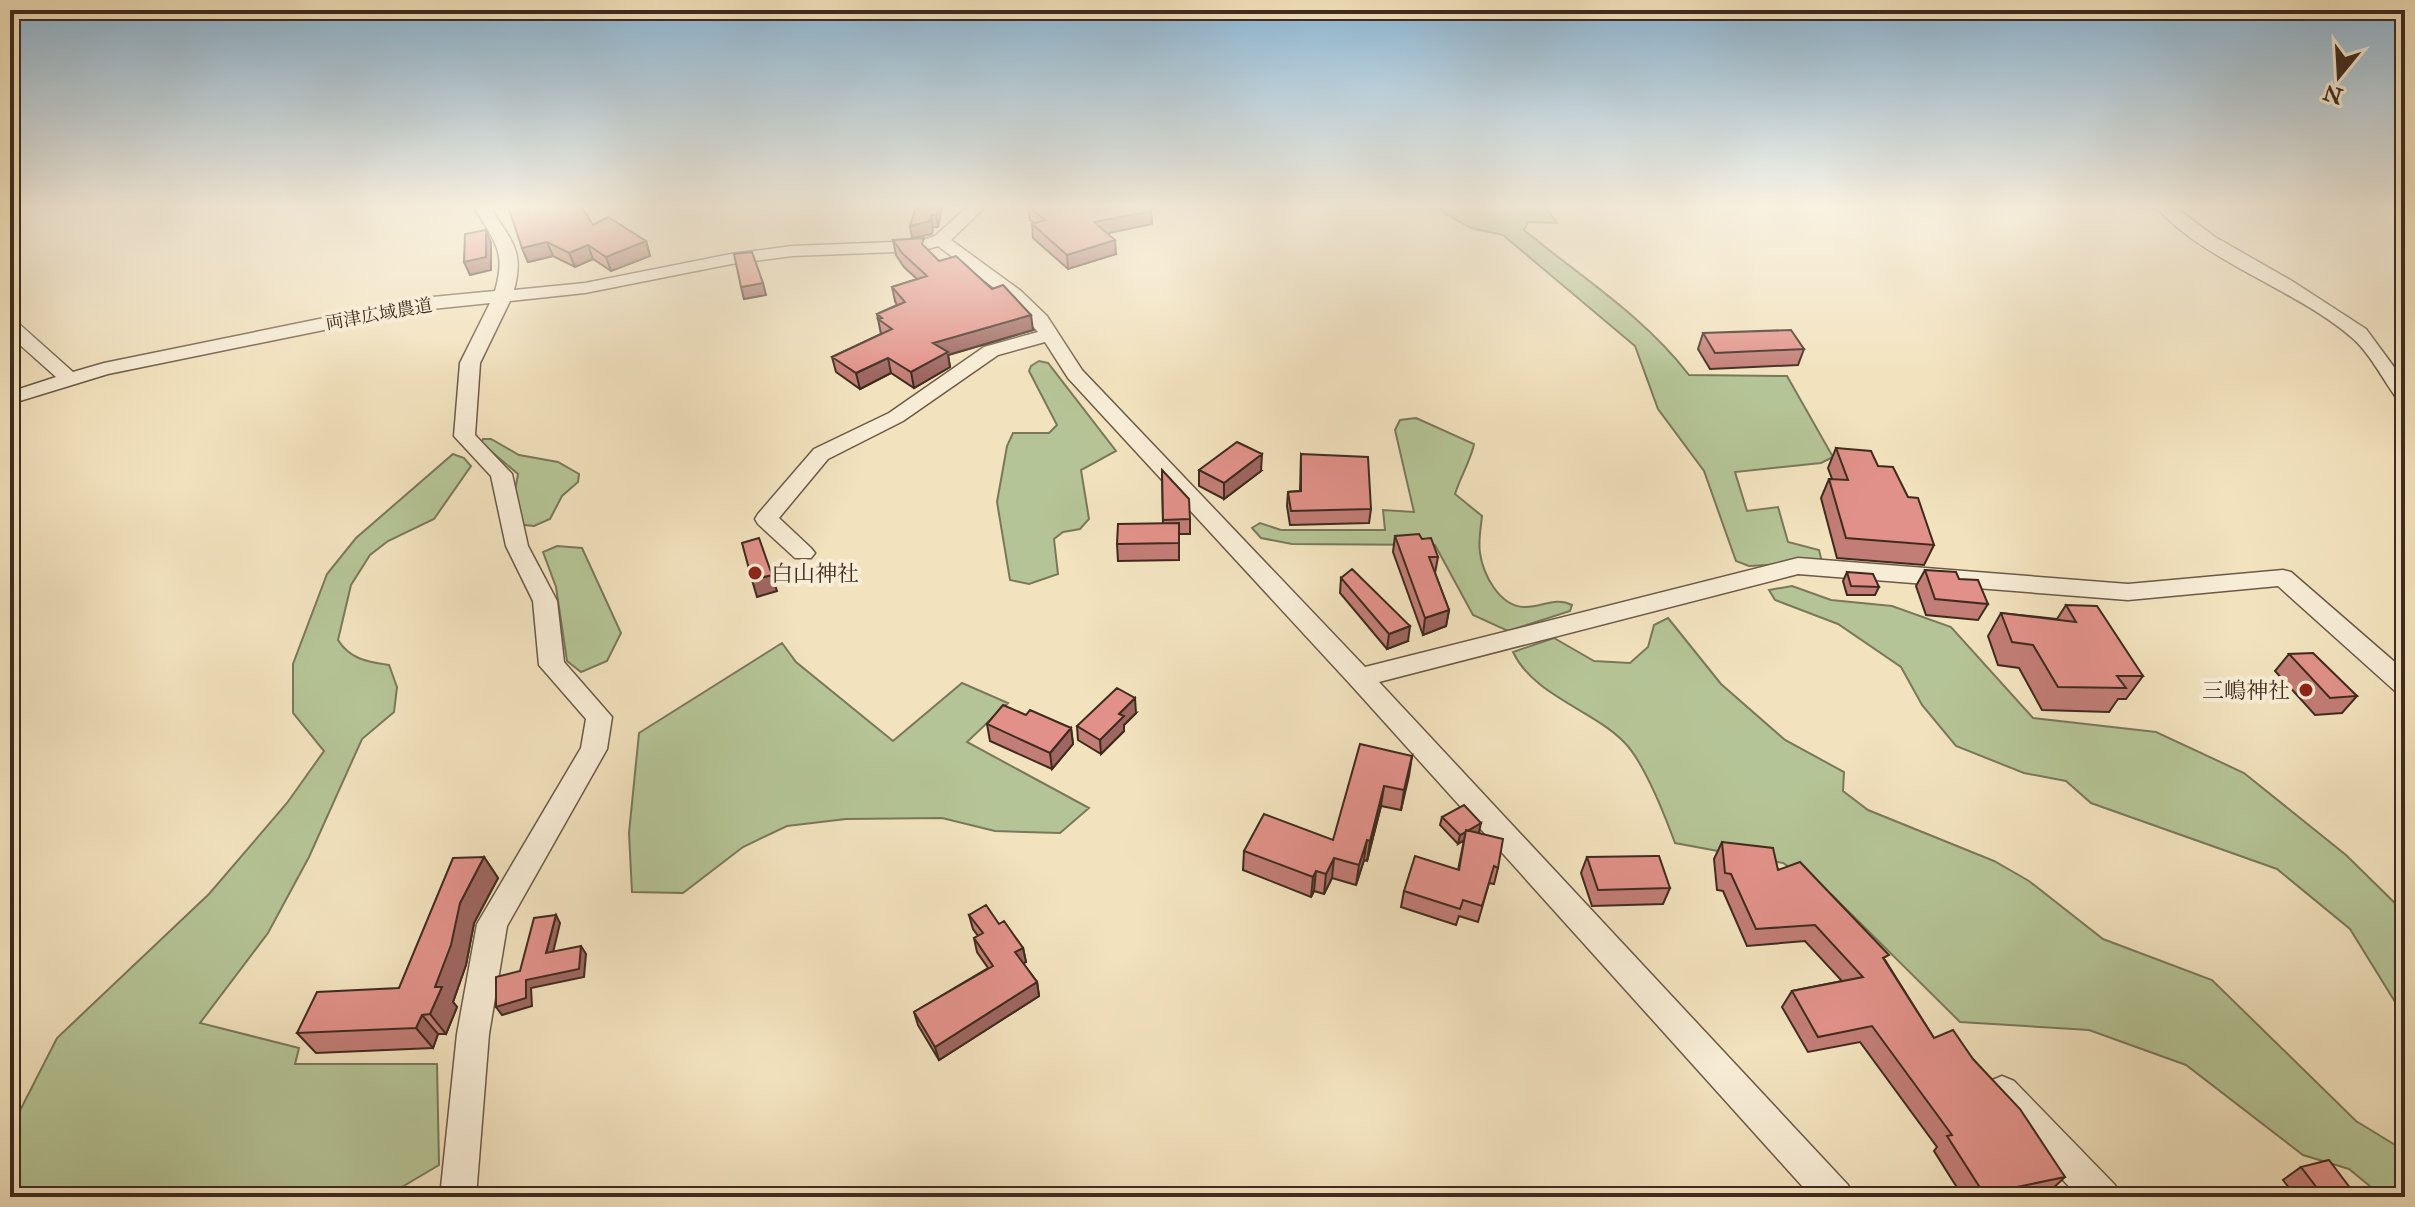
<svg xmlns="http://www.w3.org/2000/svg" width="2415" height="1207" font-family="'IM FELL Great Primer','Noto Serif JP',serif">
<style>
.green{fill:#b5c496;stroke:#7a785a;stroke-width:2}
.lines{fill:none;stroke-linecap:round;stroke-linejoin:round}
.minor-casing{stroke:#6c5946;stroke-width:3}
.minor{fill:#f7ecd5;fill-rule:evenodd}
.wall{fill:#c27d76;stroke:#3f2b1e;stroke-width:2}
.shaded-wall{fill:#9e6660;stroke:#3f2b1e;stroke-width:2}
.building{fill:#e19189;stroke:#3f2b1e;stroke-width:2}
.poi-dot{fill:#8f2418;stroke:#f7ecd5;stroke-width:3}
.labels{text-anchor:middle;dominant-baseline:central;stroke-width:8;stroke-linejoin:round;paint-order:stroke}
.far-street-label{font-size:18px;fill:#3f2b1e;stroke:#f7ecd5}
.poi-label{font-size:22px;fill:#3f2b1e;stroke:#f7ecd5;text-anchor:start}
</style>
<rect width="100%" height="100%" fill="#f2e2be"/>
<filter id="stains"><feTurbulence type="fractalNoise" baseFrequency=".0025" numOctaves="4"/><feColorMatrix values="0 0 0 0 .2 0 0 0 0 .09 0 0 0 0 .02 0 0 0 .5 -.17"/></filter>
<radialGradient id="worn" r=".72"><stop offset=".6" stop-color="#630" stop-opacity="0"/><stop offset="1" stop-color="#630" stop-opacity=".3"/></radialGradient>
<path class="green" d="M1438,206H1545L1557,223L1528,222L1524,230C1581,277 1644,316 1689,375L1787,376L1833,457L1821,463L1735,472L1747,511L1778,507L1788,542L1819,550L1822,562L1749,566L1736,561L1704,471L1658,409L1635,346L1503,235L1471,228L1444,213Z
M1039,361L1048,363L1116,451L1081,470L1089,519L1080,529L1063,532L1054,539L1058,574L1029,584L1010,580L997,502L1007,446L1013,433H1049L1057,425L1029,371L1031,366Z
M1416,418L1474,444C1472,457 1460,478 1455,494L1482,516C1481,527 1478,541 1480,553C1483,574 1499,606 1524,607C1541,608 1555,596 1572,605L1570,611L1508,631L1473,615L1435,545L1292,544L1261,538L1252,528L1260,523L1281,530H1385L1383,510L1414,512L1395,430L1400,420Z
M483,439H491L519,455L558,462L579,474L578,482L562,496L550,519L534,526L524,525L512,508L518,474L481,443Z
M453,454L464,458L471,466L434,519L388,541L370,555L351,585L338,640C350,659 367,662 389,665L397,687L394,712L362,739L309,857L268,933L200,1023L299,1048L295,1064H437L439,1165L385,1197H10V1130L57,1038L209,894L287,803L324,751L293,713V664L327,574L356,538Z
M557,546L582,548L621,633L607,661L581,672L567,661L556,587L543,552Z
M1792,586L1831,600L1892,606L1951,627L2033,718L2156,732L2244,773L2346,855L2405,913V1018L2350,929L2277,869L2091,803L2066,781L2024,773L1956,746L1922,705L1901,667L1838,624L1775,600L1769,590Z
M1668,618L1721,684L1785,740L1844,772L1843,791L1868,810L1994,861L2029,881L2103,939L2212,980L2356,1121L2405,1151V1197H2383L2349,1169L2303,1155L2186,1065L2089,1030L1960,1022L1832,895L1783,863L1675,843C1665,816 1645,763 1624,742C1593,710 1533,695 1513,652L1554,638L1594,661L1630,663L1648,647L1654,625Z
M782,643L796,662L893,741L962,683L1008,703L967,742L1089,808L1060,833L995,831L942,818L846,819L787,826L743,847L683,893L632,892L629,833L639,733Z"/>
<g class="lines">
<g class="minor-casing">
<path id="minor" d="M477,206H493V212C513,242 524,253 514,290L585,283L731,254L792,246L920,241L935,236L968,206H986L951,240L1021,291L1047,316L1082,370L1365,667L1798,558L2128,584L2283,570L2291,572L2405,671V694L2396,692L2278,586L2128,600L1798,574L1379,682L1848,1185L1854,1197H1812L1351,685L1068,378L1045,342L998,355L903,421L828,459L779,518L811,548L815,553L811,558H795L758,524L755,519L758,514L814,449L889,413L984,347L1038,332L1009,299L938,246L921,251L792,256L731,264L585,293L510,301L480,363L475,435L512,474L528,546L557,601L564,662L612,717L607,749L507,926L489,1034L476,1197H440L457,1034L477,924L581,748L586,719L539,665L533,601L506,546L491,476L454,436L460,363L490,303L422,310L108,374L10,404V392L56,377L10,336V320L17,322L73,372L104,363L422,298L495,291C506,253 496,244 477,212Z
M2155,206H2174L2215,237L2292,281L2366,329L2405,382V402L2398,400C2383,380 2369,351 2350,336C2293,288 2203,261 2155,206Z
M2002,1076L2014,1081L2115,1185L2121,1197H2079L1990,1103L1985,1092L1990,1081Z"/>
</g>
<use href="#minor" class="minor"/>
</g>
<path class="wall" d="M916,206H942L938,227H933L932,234L912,238Z
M1028,206L1151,211L1152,224L1107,233L1116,254L1068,269L1033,238L1032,224L1034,223L1030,220Z
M593,225L646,241L650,256L611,271L593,259L575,267L553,256L528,262L522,248Z
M893,240L925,248L939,261L1033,330L948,355L950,367L914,388L891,373L860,389L836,372L832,357L881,334L877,314L897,305L895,301L892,287L917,279L904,267L896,255Z
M1703,333L1804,349L1798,365L1710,369L1698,349Z
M1836,448L1878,466L1908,497L1934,545L1924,565L1837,558L1821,498L1829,479H1832L1828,468Z
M1301,454L1371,509L1369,523L1290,525L1287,506L1288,492L1300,491Z
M1162,470L1190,519V534H1179V560L1118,561L1117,544L1163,524Z
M1199,470L1261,471L1224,499L1199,486Z
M1395,536L1422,539L1438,557L1435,573L1449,610L1446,626L1423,635L1393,552Z
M1925,570L1959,579L1988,604L1978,620L1926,615L1916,586Z
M1847,572L1879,587L1875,595H1847L1843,581Z
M1341,578L1408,641L1387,649L1340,593Z
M2066,605L2143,676L2126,699H2118L2109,712L2042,710L2019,668L1998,665L1988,636L2001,613L2057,619Z
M2289,654L2357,696L2342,713L2315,715L2275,671Z
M1136,713L1124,725V731L1101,754L1078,740L1077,726Z
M1026,715L1071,728L1073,744L1052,769L990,741L987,724Z
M1412,756L1401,810L1381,806L1367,861L1364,860L1356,885L1332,878L1324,894L1314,891L1311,897L1243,870L1244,851L1333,840Z
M1442,817L1479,832L1477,833L1498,868L1494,884L1489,883L1478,922L1459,916L1456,925L1401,907L1404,891L1458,870L1464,840L1458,844L1440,825Z
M1722,842L1778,870L1885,960L1934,1038L1973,1059L2065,1177L2050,1191L2022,1197H1963L1934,1151L1937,1147L1860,1042L1808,1052L1782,1007L1792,991L1842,981L1805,941L1747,946L1723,891L1717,890L1714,859Z
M484,857L498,878L474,923L466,965L453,1002L457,1007L446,1034H438L433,1048L316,1053L297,1033L399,988Z
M1587,857L1670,888L1663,904L1592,906L1581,873Z
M969,915L999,924L1023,948L1026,962L1023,963L1037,982L1039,996L939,1060L918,1025L914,1012L988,968L977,952L974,938L978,936L973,929Z
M2301,1167L2357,1197H2296L2283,1180Z"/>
<path class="shaded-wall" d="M938,206H942L938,227L936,215Z
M1151,211L1152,224L1095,236L1094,222Z
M931,215L933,227L932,234L912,238L910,226Z
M486,230L491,243V270L470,275L464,262Z
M1115,240L1116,254L1068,269L1067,255Z
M646,241L650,256L611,271L606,257Z
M547,242L553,256L528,262L522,248Z
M588,245L593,259L575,267L569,253Z
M763,283L766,295L744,299L741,287Z
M1031,315L1033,330L948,355L950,367L914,388L911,372L933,343Z
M888,358L891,373L860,389L856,373Z
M1262,454L1261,471L1224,499V483Z
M772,575L777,591L757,597L752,580Z
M1449,610L1446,626L1423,635L1425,618Z
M1410,626L1408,641L1387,649L1389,634Z
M1135,698L1136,713L1124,725V731L1101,754L1100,740L1119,714Z
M1071,728L1073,744L1052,769L1050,753Z
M1412,756L1409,776L1401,810L1404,790Z
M1384,786L1381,806L1367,861L1370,841Z
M1481,823L1479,832L1465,840L1466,832Z
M1466,832L1464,840L1458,844L1460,835Z
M1367,840L1364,860L1356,885L1359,865Z
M484,857L498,878L474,923L466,965L453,1002L457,1007L446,1034L430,1014L435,987L460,903Z
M1334,858L1332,878L1324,894L1326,874Z
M1316,871L1314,891L1311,897L1313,877Z
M556,915L560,923L551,961L546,953Z
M581,946L586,954L584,977L531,988L532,1006L502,1015L496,1007L526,980Z
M1023,948L1026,962L1018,966L1015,952Z
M1037,982L1039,996L939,1060L935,1047Z
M422,1015L438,1034L433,1048L416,1028Z"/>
<path class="building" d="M508,206H581L593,225L608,217L646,241L606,257L588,245L569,253L547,242L522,248Z
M916,206H938L936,215H931L930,221L910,226Z
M1028,206H1147L1151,211L1094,222L1115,240L1067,255L1032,224L1045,220Z
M486,230V257L464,262L465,234Z
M924,238L922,244L939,261L956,256L992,289L1003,285L1031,315L933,343L948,352L911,372L888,358L856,373L832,357L892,329L878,319L882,318L877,314L905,302L892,287L927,276L902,253L893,240Z
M752,252L763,283L741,287L734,254Z
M1791,330L1804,349L1715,353L1703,333Z
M1237,442L1262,454L1224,483L1199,470Z
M1836,448L1871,451L1878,466L1893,467L1908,497L1918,498L1934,545L1846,538L1829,479L1848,480Z
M1301,454L1368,457L1371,509L1291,511L1288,492L1301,491Z
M1162,470L1189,499L1190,519L1163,520Z
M1179,523V543L1117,544L1118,524Z
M1419,534L1422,539L1431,538L1438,557H1429L1449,610L1425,618L1395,536Z
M759,538L772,575L752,580L742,543Z
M1352,569L1410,626L1389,634L1341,578Z
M1925,570L1956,572L1959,579L1978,580L1988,604L1935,599Z
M1847,572L1873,574L1879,587L1851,586Z
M2066,605L2097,606L2143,676H2117L2126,688L2058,687L2033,645L2012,642L2001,613L2076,622Z
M2313,653L2357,696L2330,698L2289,654Z
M1117,688L1135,698L1119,714L1124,716L1100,740L1077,726Z
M1003,705L1026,715L1030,710L1071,728L1050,753L987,724Z
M1360,744L1412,756L1404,790L1384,786L1370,841L1367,840L1359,865L1334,858L1326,874L1316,871L1313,877L1244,851L1264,814L1333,840Z
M1464,805L1481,823L1460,835L1442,817Z
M1466,830L1503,839L1498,868L1494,866L1482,906L1463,900L1460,909L1404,891L1415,856L1459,870Z
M1722,842L1773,848L1778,870L1800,862L1889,955L1883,958L1934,1038L1953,1030L1973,1059L2020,1109L2065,1177L2017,1187L2022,1197H1986L1947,1136L1952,1135L1872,1026L1818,1037L1792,991L1863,977L1815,925L1756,929L1731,874L1725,873Z
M1655,856H1659L1670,888L1598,890L1587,857Z
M484,857L460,903L451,945L435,987H442L430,1014L422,1015L416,1028L297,1033L317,992L399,988L453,858Z
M986,905L999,924L1004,921L1023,948L1015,952L1037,982L935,1047L914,1012L993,966L974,938L983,933L969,915Z
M556,915L546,953L581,946L579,969L526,980V998L496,1007V977L520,971L534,918Z
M2329,1160L2357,1197H2324L2301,1167Z"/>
<linearGradient id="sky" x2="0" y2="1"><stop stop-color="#8bb7d7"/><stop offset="0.55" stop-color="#f9f2e2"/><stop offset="1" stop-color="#f9f2e2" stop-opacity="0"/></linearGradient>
<rect width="2415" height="375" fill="url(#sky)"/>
<g class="poi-dot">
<circle cx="755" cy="573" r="8"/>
<circle cx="2306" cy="690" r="8"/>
</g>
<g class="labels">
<g class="far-street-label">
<text transform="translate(379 314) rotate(-10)">両津広域農道</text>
</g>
<g class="poi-label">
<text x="771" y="573">白山神社</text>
<text x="2290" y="690" text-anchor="end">三嶋神社</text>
</g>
</g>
<rect width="2415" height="1207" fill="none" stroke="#f2e2be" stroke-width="40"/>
<rect x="12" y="12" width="2391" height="1183" fill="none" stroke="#3f2b1e" stroke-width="4"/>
<rect x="20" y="20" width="2375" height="1167" fill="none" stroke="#3f2b1e" stroke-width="2"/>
<g transform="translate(2339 76) rotate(198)" stroke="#f7ecd5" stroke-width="6" paint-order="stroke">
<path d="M0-6L14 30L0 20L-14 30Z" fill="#3f2b1e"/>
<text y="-12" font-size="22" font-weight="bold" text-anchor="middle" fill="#3f2b1e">N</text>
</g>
<rect width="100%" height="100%" filter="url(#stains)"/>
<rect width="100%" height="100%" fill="url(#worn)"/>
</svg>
